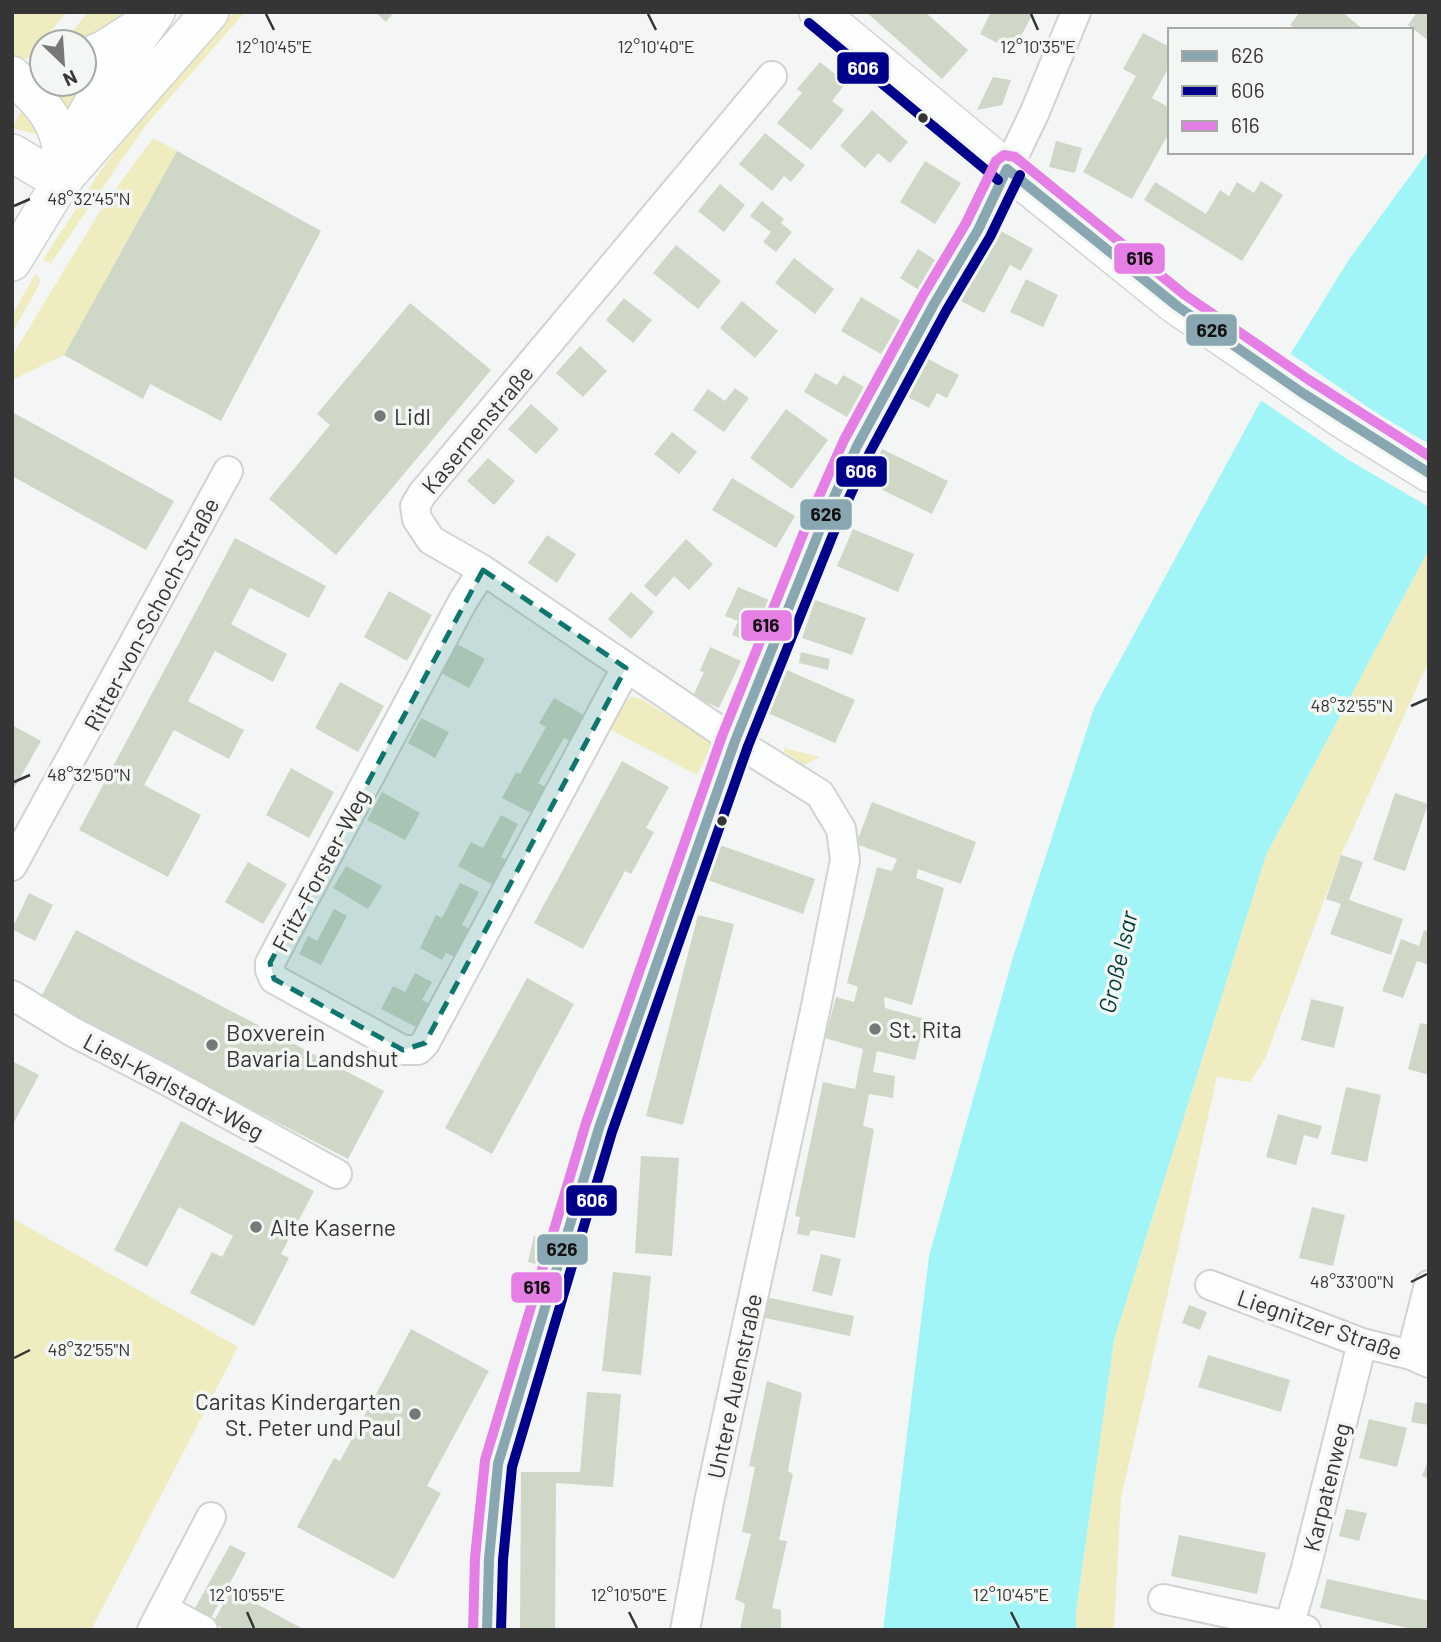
<svg xmlns="http://www.w3.org/2000/svg" width="1441" height="1642" font-family="Barlow,sans-serif">
<style>
.green{fill:#efecbf}
.water{fill:#a1f5f6}
.pier{fill:#f4f6f5}
.building{fill:#cfd7c7}
.lines{fill:none;stroke-linecap:round;stroke-linejoin:round}
.minor-casing{stroke:#d1d3d2;stroke-width:32}
.major-casing{stroke:#d1d3d2;stroke-width:40}
.minor{stroke:#fdfefe;stroke-width:28}
.major{stroke:#fdfefe;stroke-width:37}
.bus-1-casing{stroke:#f3f7f4;stroke-width:16}
.bus-2-casing{stroke:#f3f7f4;stroke-width:16}
.bus-3-casing{stroke:#f3f7f4;stroke-width:16}
.bus-1{stroke:#89a7b1;stroke-width:10}
.bus-2{stroke:#00008b;stroke-width:10}
.bus-3{stroke:#e57ee5;stroke-width:10}
.marked{fill:#0f766e;fill-opacity:0.2;stroke:#0f766e;stroke-width:5;stroke-dasharray:14 9;stroke-linejoin:round}
.ticks{fill:none;stroke:#343534;stroke-width:2.5}
.bus-dot{fill:#343534;stroke:#f3f7f4;stroke-width:2.5}
.poi-dot{fill:#777978;stroke:#f3f7f4;stroke-width:2.5}
.labels{text-anchor:middle;dominant-baseline:central;stroke-width:7;stroke-linejoin:round;paint-order:stroke}
.poi-label{font-size:23px;fill:#343534;stroke:#f3f7f4;text-anchor:start}
.street-label{font-size:23px;fill:#343534;stroke:#f3f7f4}
.water-label{font-size:24px;font-style:italic;fill:#003b3c;stroke:#f3f7f4}
.ticks-label{font-size:18px;text-anchor:middle;fill:#343534;stroke:#f3f7f4;stroke-width:7;stroke-linejoin:round;paint-order:stroke}
.line-badge{stroke:#f3f7f4;stroke-width:2.5}
.badge-label{font-size:19px;text-anchor:middle;font-weight:bold;fill:#fff}
.pale-badge-label{font-size:19px;text-anchor:middle;font-weight:bold;fill:#111}
</style>
<rect width="100%" height="100%" fill="#f4f6f5"/>
<path class="green" d="M12,12H67L27,59L12,60Z
M88,12H124C107,29 88,42 64,42Z
M234,12H245L145,126L51,263L43,260L101,170L151,105Z
M95,71L69,123L46,89L62,84H84V75Z
M24,106L33,111L39,135L12,128Z
M153,138L177,151L64,355L12,380V356L102,208Z
M36,273L40,280L39,285L12,333V315Z
M1429,549V661L1341,855L1265,1059L1250,1082L1217,1077L1121,1498L1114,1630H1076V1612L1114,1340L1266,855Z
M632,697L641,699L713,743L697,775L607,728L620,705Z
M784,748L820,757L804,765L784,752Z
M12,1218L238,1347L91,1630H12Z"/>
<path class="water" d="M1429,150V549L1266,855L1114,1340L1076,1612V1630H883L929,1256L1013,957L1094,708L1258,406L1350,258Z"/>
<path class="pier" d="M1288,352L1378,414L1429,444V507L1347,459L1259,399Z"/>
<path class="building" d="M375,12H394L386,22Z
M866,12H925L968,50L942,79Z
M991,12H1034L1013,51L980,34Z
M1300,12H1342L1364,30H1296L1290,25Z
M1417,12H1429V41L1408,25Z
M1143,33L1170,47V65L1152,98L1170,108V131L1132,199L1083,172L1136,76L1123,69Z
M820,62L846,83L832,101L844,110L811,150L777,123L802,93L797,89Z
M993,77L1011,80L1002,105L977,110Z
M872,110L908,142L890,163L878,153L865,168L840,146Z
M765,133L805,165L791,182L784,176L772,191L739,164Z
M1056,141L1082,148L1075,173L1049,167Z
M177,151L321,231L221,421L150,384L143,399L64,355Z
M925,161L961,183L935,224L900,202Z
M1261,181L1283,195L1242,261L1144,200L1155,182L1206,214L1220,190L1229,196L1237,182L1254,193Z
M720,184L745,205L724,232L698,211Z
M762,201L784,219L781,223L792,232L776,252L763,242L771,232L750,216Z
M999,230L1033,249L1021,271L1010,265L984,313L961,301Z
M676,245L721,281L698,309L653,273Z
M918,249L940,263L922,292L900,278Z
M794,258L834,289L815,314L775,283Z
M1026,279L1058,295L1043,327L1010,312Z
M861,297L901,321L881,354L841,331Z
M624,298L652,320L633,343L606,320Z
M742,301L778,331L755,358L720,328Z
M410,303L491,370L336,555L269,499L330,425L317,414Z
M580,346L607,371L583,397L556,373Z
M928,359L959,375L947,398L937,393L929,408L908,397Z
M815,373L837,385L843,375L864,387L847,417L804,392Z
M735,388L749,398L724,432L693,410L708,389L725,401Z
M531,404L559,429L536,454L508,429Z
M786,409L828,440L792,489L750,458Z
M12,412L174,501L146,550L12,476Z
M672,432L697,452L679,474L654,454Z
M882,449L948,481L932,514L866,482Z
M488,458L515,481L494,505L467,481Z
M732,478L795,516L776,548L712,510Z
M853,529L914,554L898,592L837,566Z
M547,535L576,554L557,583L528,563Z
M235,538L326,586L309,618L250,588L231,624L287,654L273,682L215,651L188,701L244,730L229,759L174,730L144,785L201,815L168,877L79,830Z
M686,539L713,564L689,590L674,576L656,597L644,586Z
M738,587L769,600L751,642L732,635L738,621L725,616Z
M389,591L432,615L407,661L364,637Z
M631,592L654,612L631,639L608,619Z
M815,600L866,618L852,655L802,638Z
M457,644L485,659L469,688L441,673Z
M710,647L741,661L719,708L693,696L704,672L700,671Z
M801,652L830,659L828,670L799,663Z
M787,670L855,700L835,743L768,713Z
M340,682L384,706L358,752L315,728Z
M554,698L587,717L572,742L564,738L538,783L547,788L533,814L502,798L516,772L520,774L546,727L539,723Z
M421,718L449,732L435,758L408,743Z
M12,725L41,741L12,792Z
M622,761L669,787L646,828L654,832L631,874L625,871L583,949L534,923Z
M291,768L334,792L309,838L266,815Z
M382,792L420,813L405,840L367,820Z
M1395,793L1428,804L1405,871L1373,860Z
M872,802L976,842L961,884L918,869L916,878L944,888L912,1005L884,997L885,1008L925,1019L915,1060L877,1051L873,1072L895,1076L893,1098L869,1094L863,1126L874,1129L855,1238L811,1230L809,1236L797,1234L800,1217L795,1216L823,1082L855,1089L863,1049L825,1038L836,997L854,1002L858,987L847,983L877,867L892,871L897,859L856,844Z
M501,815L518,824L501,857L509,861L495,886L458,866L471,842L483,848Z
M717,844L815,879L803,914L705,879Z
M1341,855L1363,862L1349,900L1403,919L1391,955L1330,934L1341,904L1326,899Z
M248,862L287,884L263,924L225,902Z
M346,866L382,886L368,909L333,888Z
M460,883L479,892L462,925L472,930L457,958L446,953L442,960L420,948L436,915L442,918Z
M29,893L53,905L35,941L12,929Z
M334,909L347,916L321,965L299,954L308,936L317,941Z
M698,915L734,924L683,1125L646,1116Z
M76,930L384,1091L348,1159L40,999Z
M1424,930L1429,932V965L1417,961L1403,998L1382,991L1401,939L1419,946Z
M415,973L432,982L422,1000L432,1005L420,1029L381,1009L393,986L405,992Z
M527,978L574,1004L492,1154L445,1128Z
M1311,999L1344,1007L1334,1048L1301,1040Z
M1420,1023L1429,1025V1075L1408,1069Z
M12,1061L39,1075L12,1126Z
M1346,1087L1381,1095L1367,1162L1331,1154Z
M1278,1114L1322,1126L1318,1139L1304,1135L1296,1165L1266,1157Z
M181,1121L314,1191L281,1254L289,1258L254,1326L190,1293L212,1252L222,1257L233,1236L179,1207L147,1267L114,1250Z
M641,1156L679,1158L672,1256L635,1253Z
M1312,1207L1345,1215L1333,1266L1299,1258Z
M534,1236L546,1239L539,1265L528,1262Z
M821,1254L841,1259L832,1296L812,1291Z
M613,1272L651,1276L641,1375L602,1371Z
M766,1297L854,1316L850,1336L761,1317Z
M1189,1305L1207,1312L1200,1330L1182,1323Z
M411,1329L489,1371L427,1486L441,1493L394,1579L297,1527L334,1458L340,1461Z
M1208,1355L1290,1380L1281,1412L1198,1387Z
M767,1381L802,1393L788,1471L793,1474L779,1540L787,1541L772,1608L781,1610V1630H740L745,1604L735,1599L751,1534L742,1532L755,1467L749,1466Z
M587,1392L621,1394L613,1487L556,1483L555,1630H530V1628L520,1630L521,1472H580Z
M1415,1402L1429,1404V1425L1411,1422Z
M1369,1419L1407,1428L1397,1467L1359,1458Z
M1429,1458V1479L1422,1476Z
M1346,1509L1367,1513L1359,1541L1339,1536Z
M1179,1535L1266,1553L1257,1594L1171,1576Z
M230,1545L246,1553L211,1618L194,1610Z
M1327,1579L1429,1601V1630H1416L1320,1608Z
M231,1590L305,1630H226L213,1623Z"/>
<g class="lines">
<g class="minor-casing">
<path id="minor" d="M483,570L463,601L270,963V970L274,979L403,1050H418L425,1043L626,668
M12,866L228,471
M12,995L73,1032L164,1079L337,1174
M1210,1285L1362,1343L1411,1355L1429,1363
M1411,1355L1429,1285
M1163,1599L1306,1630
M164,1609L203,1630
M152,1630L211,1517
M487,1630L489,1559L498,1464L550,1297L599,1128L735,741L825,517L857,446L934,304L978,230L1034,114L1076,12
M685,1630L709,1502L815,1011L845,860L841,829L820,794L735,741L483,570L431,540L417,519L415,506L422,494L772,76
M1288,1630L1306,1568L1362,1343"/>
</g>
<g class="major-casing">
<path id="major" d="M818,12L1007,169L1174,304L1342,419L1429,473
M84,58L105,49L139,27
M12,75C42,103 64,123 62,167
M12,153L61,182
M67,161L72,141L94,101L156,12
M12,262L61,182L210,12"/>
</g>
<use href="#minor" class="minor"/>
<use href="#major" class="major"/>
<g class="bus-1-casing">
<path id="bus-1" d="M1007,169L1177,306L1301,392L1429,473
M487,1630L489,1559L498,1464L599,1128L735,741L825,517L857,446L934,304L978,230L1007,169"/>
</g>
<g class="bus-2-casing">
<path id="bus-2" d="M809,23L998,180
M501,1630L503,1560L512,1467L612,1132L748,746L838,522L870,452L946,311L990,237L1020,175"/>
</g>
<g class="bus-3-casing">
<path id="bus-3" d="M473,1630L475,1558L485,1460L586,1123L722,736L812,512L844,440L922,297L966,223L996,161L1004,155L1015,157L1185,295L1309,380L1429,456"/>
</g>
<use href="#bus-1" class="bus-1"/>
<use href="#bus-2" class="bus-2"/>
<use href="#bus-3" class="bus-3"/>
</g>
<path class="marked" d="M483,570L626,668L425,1043L403,1050L274,979L270,963Z"/>
<path class="ticks" d="M266,14L274,30M648,14L656,30M1031,14L1038,30M14,206L30,199M1411,706L1427,699M14,782L30,775M1411,1282L1427,1274M14,1358L30,1350M247,1612L254,1628M629,1612L637,1628M1011,1612L1019,1628"/>
<g class="bus-dot">
<circle cx="923" cy="118" r="6"/>
<circle cx="722" cy="821" r="6"/>
</g>
<g class="poi-dot">
<circle cx="380" cy="416" r="7"/>
<circle cx="875" cy="1029" r="7"/>
<circle cx="212" cy="1045" r="7"/>
<circle cx="256" cy="1227" r="7"/>
<circle cx="415" cy="1414" r="7"/>
</g>
<g class="labels">
<g class="poi-label">
<text x="394" y="416">Lidl</text>
<text x="889" y="1029">St. Rita</text>
<text x="226" y="1032">Boxverein<tspan x="226" dy="26">Bavaria Landshut</tspan></text>
<text x="270" y="1227">Alte Kaserne</text>
<text x="401" y="1401" text-anchor="end">Caritas Kindergarten<tspan x="401" dy="26">St. Peter und Paul</tspan></text>
</g>
<g class="street-label">
<text transform="translate(477 429) rotate(-50)">Kasernenstraße</text>
<text transform="translate(151 614) rotate(-62)">Ritter-von-Schoch-Straße</text>
<text transform="translate(320 870) rotate(-62)">Fritz-Forster-Weg</text>
<text transform="translate(174 1086) rotate(28)">Liesl-Karlstadt-Weg</text>
<text transform="translate(1320 1324) rotate(19)">Liegnitzer Straße</text>
<text transform="translate(734 1386) rotate(-78)">Untere Auenstraße</text>
<text transform="translate(1326 1487) rotate(-76)">Karpatenweg</text>
</g>
<g class="water-label">
<text transform="translate(1117 962) rotate(-77)">Große Isar</text>
</g>
</g>
<g class="ticks-label">
<text x="274" y="53">12°10'45"E</text>
<text x="656" y="53">12°10'40"E</text>
<text x="1038" y="53">12°10'35"E</text>
<text x="89" y="205">48°32'45"N</text>
<text x="1352" y="712">48°32'55"N</text>
<text x="89" y="781">48°32'50"N</text>
<text x="1352" y="1288">48°33'00"N</text>
<text x="89" y="1356">48°32'55"N</text>
<text x="247" y="1601">12°10'55"E</text>
<text x="629" y="1601">12°10'50"E</text>
<text x="1011" y="1601">12°10'45"E</text>
</g>
<g class="line-badge">
<rect x="836" y="51" width="54" height="34" rx="7" fill="#00008b"/>
<rect x="1113" y="242" width="53" height="33" rx="7" fill="#e57ee5"/>
<rect x="1185" y="313" width="53" height="34" rx="7" fill="#89a7b1"/>
<rect x="835" y="455" width="53" height="33" rx="7" fill="#00008b"/>
<rect x="799" y="498" width="54" height="33" rx="7" fill="#89a7b1"/>
<rect x="740" y="609" width="53" height="33" rx="7" fill="#e57ee5"/>
<rect x="565" y="1184" width="53" height="33" rx="7" fill="#00008b"/>
<rect x="536" y="1233" width="53" height="33" rx="7" fill="#89a7b1"/>
<rect x="510" y="1271" width="53" height="33" rx="7" fill="#e57ee5"/>
</g>
<g class="badge-label">
<text x="863" y="75">606</text>
<text x="861" y="478">606</text>
<text x="592" y="1207">606</text>
</g>
<g class="pale-badge-label">
<text x="1140" y="265">616</text>
<text x="1212" y="337">626</text>
<text x="826" y="521">626</text>
<text x="766" y="632">616</text>
<text x="562" y="1256">626</text>
<text x="537" y="1294">616</text>
</g>
<rect width="1441" height="1642" fill="none" stroke="#343534" stroke-width="28"/>
<rect x="1168" y="28" width="245" height="126" fill="#f3f7f4" stroke="#a7a9a7" stroke-width="2"/>
<rect x="1182" y="51" width="35" height="10" fill="#89a7b1" stroke="#a7a9a7" stroke-width="2"/>
<text x="1231" y="63" font-size="21" fill="#343534">626</text>
<rect x="1182" y="86" width="35" height="10" fill="#00008b" stroke="#a7a9a7" stroke-width="2"/>
<text x="1231" y="98" font-size="21" fill="#343534">606</text>
<rect x="1182" y="121" width="35" height="10" fill="#e57ee5" stroke="#a7a9a7" stroke-width="2"/>
<text x="1231" y="133" font-size="21" fill="#343534">616</text>
<g transform="translate(63 63) rotate(155)"><circle r="33" fill="#f3f7f4" stroke="#a7a9a7" stroke-width="2"/>
<path d="M0-5L12 26L0 18L-12 26Z" fill="#777978"/>
<text y="-10" font-size="19" font-weight="bold" text-anchor="middle" fill="#343534">N</text>
</g>
</svg>
